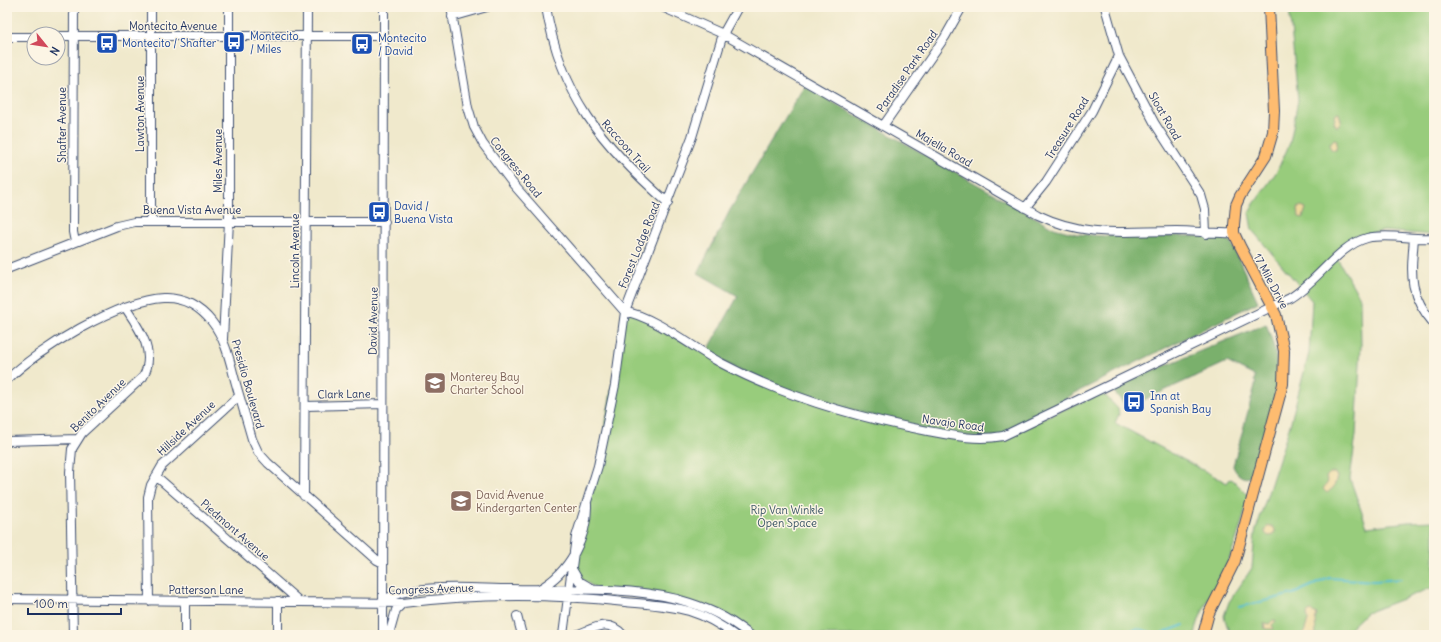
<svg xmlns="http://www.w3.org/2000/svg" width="1441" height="642" font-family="Delius,sans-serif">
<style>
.green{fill:#98cc7c;stroke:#5a7e6d}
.forest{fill:#7ab06c;stroke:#4a7065}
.sand{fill:#eeda9e;stroke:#84847e}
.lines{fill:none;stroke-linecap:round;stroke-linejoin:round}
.stream{stroke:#57c0d3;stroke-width:2}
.minor-casing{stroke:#3b4b6e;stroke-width:10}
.major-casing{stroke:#3b4b6e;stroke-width:12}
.minor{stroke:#fff;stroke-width:8}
.major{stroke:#febc70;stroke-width:10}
.labels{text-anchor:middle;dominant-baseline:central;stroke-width:3;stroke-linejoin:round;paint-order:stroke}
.street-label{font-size:11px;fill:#1b2f5e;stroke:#fcf5e5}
.transit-label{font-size:11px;fill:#164399;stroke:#fcf5e5;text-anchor:start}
.education-label{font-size:11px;fill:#785e54;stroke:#fcf5e5;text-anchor:start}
.park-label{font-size:11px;fill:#3a5666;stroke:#fcf5e5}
</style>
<rect width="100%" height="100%" fill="#fcf5e5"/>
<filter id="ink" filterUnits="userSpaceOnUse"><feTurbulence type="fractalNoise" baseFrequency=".025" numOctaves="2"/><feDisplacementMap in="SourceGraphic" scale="8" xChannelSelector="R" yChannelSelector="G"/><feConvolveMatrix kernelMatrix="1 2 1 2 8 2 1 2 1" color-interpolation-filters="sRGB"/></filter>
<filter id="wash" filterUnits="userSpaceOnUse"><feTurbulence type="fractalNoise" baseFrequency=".012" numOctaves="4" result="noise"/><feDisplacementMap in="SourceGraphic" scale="16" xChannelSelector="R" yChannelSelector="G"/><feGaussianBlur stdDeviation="0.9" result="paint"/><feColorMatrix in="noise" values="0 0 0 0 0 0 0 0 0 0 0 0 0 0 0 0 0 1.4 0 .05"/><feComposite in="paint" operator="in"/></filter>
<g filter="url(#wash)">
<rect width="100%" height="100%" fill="#f0e9cc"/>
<path class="green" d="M1289,7H1434V235L1384,231L1356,236L1334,253L1360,298L1361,345L1356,435L1350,479L1367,527L1408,522L1434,521V587L1366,613L1343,635H1230L1224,616L1229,602L1252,568L1255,533L1290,425L1309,353L1312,301L1252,230L1249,213L1254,204L1277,171L1290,143L1298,100Z
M625,312L634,313L706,354L1033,422L1099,395L1106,396L1118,409L1119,414L1115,423L1227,483L1230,479L1233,480L1248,495C1247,509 1231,558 1224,571C1213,592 1199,611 1195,635H750L696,605L597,589L574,574L576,549L598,466Z"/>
<path class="forest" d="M806,87L1054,228L1076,234L1104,236H1191L1226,238L1231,242L1258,302L1073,394L1033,422L1003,436H952L800,396L706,354L738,296L698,273L730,210L803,88Z
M1266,324C1271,337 1276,351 1277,365C1279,400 1263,440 1254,474C1246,482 1237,476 1233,466L1256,382L1254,381L1255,376L1227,362L1133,405L1124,404L1114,392V388L1118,385Z"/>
<path class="sand" d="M1339,113L1341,121L1337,127L1334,122L1336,114Z
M1334,139L1337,140L1336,150H1332L1329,145Z
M1301,206L1306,208L1303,218L1299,217L1298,208Z
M1330,473H1335L1337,477L1334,487L1327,493L1323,489L1328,482L1326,477Z
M1265 531a5 5 0 1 1 10 0a5 5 0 1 1-10 0Z
M1311,611L1317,614L1315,620L1316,635H1303L1308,621L1307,613Z
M1273,620L1276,621L1272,625L1273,629H1265L1264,623L1269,624Z"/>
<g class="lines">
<path class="stream" d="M1239,607L1293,594L1329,578L1374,581L1401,579
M1123,635C1133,625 1146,630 1157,635L1184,625"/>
</g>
</g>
<g filter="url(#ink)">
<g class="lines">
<g class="minor-casing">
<path id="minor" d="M74,7L73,232L75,242
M451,7L468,107L474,127L483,144L513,184L625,312C650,314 697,350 721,363C783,396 859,418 928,431C954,436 978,441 1003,436L1290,298C1317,282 1339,245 1367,238C1389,233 1412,240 1434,238
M546,7C561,96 602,145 668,203
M662,7L723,34L1038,215C1086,238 1126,231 1176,231C1196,231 1214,234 1234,233
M1105,7L1119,56L1155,124L1201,195L1205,209L1206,234
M452,17L487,7
M58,36H384
M7,37H34
M883,126L945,37L962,7
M1025,208L1046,182L1092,111L1119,56
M151,220V7
M1414,238C1411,276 1408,293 1434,324
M7,269L117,226L134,222H385
M223,339L229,221V7
M7,380C36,350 120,300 163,298C183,297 200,307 212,322C226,340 230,362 236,384C241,402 247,421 252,439L258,452L268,463L377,560L383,563
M306,406L383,404
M7,441L78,439
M156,476L299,601
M304,496L307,7
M572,569L579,581L591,588
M539,589C569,573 588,537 587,504
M7,599L403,603C476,594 552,594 625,602C646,604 668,605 689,611C705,616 721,625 734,635
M149,601L148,497L151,485L162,466L239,396
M382,601C413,582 474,589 510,589C565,590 623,586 677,599C706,607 726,616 750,635
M517,616L522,635
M73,635L70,472L72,449L82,433L143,377C157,352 139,328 125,307
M185,635V601
M278,635V601
M383,635L384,7
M389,635L396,610L403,603
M563,635L576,537L598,466L615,385L625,312L692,137L723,34L738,7
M576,635C593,629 608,617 623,635"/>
</g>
<g class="major-casing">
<path id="major" d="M1203,635L1209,613L1235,561L1283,384L1284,351L1276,315L1240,246L1234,233V225L1236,205L1240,196L1266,156L1273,132L1274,111L1269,7"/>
</g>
<use href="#minor" class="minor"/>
<use href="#major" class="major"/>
</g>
</g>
<defs>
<g id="bus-square" transform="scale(1.15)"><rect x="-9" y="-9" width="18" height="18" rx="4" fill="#1a4fb4" stroke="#fcf5e5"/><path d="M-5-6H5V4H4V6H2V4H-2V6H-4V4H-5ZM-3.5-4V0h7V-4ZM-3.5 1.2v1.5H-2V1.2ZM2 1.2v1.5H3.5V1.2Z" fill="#fff"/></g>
<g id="school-square" transform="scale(1.15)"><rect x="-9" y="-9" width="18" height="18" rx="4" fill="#8d6e63" stroke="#fcf5e5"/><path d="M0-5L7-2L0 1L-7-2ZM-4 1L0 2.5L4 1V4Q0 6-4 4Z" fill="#fff"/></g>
</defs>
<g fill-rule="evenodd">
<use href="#bus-square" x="234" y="42"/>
<use href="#bus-square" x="107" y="43"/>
<use href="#bus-square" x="362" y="44"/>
<use href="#bus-square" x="379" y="212"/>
<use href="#school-square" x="435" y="383"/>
<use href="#bus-square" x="1134" y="402"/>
<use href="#school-square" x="461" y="501"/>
</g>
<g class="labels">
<g class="street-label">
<text x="173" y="26">Montecito Avenue</text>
<text transform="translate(907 71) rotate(-55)">Paradise Park Road</text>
<text transform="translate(140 114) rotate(-90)">Lawton Avenue</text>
<text transform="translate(1165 116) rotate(60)">Sloat Road</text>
<text transform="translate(62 125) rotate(-90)">Shafter Avenue</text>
<text transform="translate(1067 128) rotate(-58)">Treasure Road</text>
<text transform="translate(626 146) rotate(48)">Raccoon Trail</text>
<text transform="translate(944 148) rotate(30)">Majella Road</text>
<text transform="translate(218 161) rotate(-90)">Miles Avenue</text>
<text transform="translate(516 167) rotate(51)">Congress Road</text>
<text x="192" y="210">Buena Vista Avenue</text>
<text transform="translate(639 245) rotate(-68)">Forest Lodge Road</text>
<text transform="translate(295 251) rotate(-90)">Lincoln Avenue</text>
<text transform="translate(1271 281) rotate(62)">17 Mile Drive</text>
<text transform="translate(373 321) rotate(-89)">David Avenue</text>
<text transform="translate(248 384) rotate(74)">Presidio Boulevard</text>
<text transform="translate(344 394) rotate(-1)">Clark Lane</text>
<text transform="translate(98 405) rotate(-44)">Benito Avenue</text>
<text transform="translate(953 423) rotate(8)">Navajo Road</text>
<text transform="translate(186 428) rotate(-43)">Hillside Avenue</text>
<text transform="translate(235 530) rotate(41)">Piedmont Avenue</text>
<text transform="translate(431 589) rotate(-2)">Congress Avenue</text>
<text x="206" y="590">Patterson Lane</text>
</g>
<g class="transit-label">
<text x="250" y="36">Montecito<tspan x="250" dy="13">/ Miles</tspan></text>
<text x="378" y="38">Montecito<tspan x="378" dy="13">/ David</tspan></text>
<text x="122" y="43">Montecito / Shafter</text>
<text x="394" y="206">David /<tspan x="394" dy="13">Buena Vista</tspan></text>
<text x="1150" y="396">Inn at<tspan x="1150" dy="13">Spanish Bay</tspan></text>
</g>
<g class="education-label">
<text x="450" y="377">Monterey Bay<tspan x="450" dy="13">Charter School</tspan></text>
<text x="476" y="495">David Avenue<tspan x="476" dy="13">Kindergarten Center</tspan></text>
</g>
<g class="park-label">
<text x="787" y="510">Rip Van Winkle<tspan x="787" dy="13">Open Space</tspan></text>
</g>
</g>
<rect width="1441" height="642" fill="none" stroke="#fcf5e5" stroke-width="24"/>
<g transform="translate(46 46) rotate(120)"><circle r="19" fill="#fcf5e5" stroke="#a2a6af"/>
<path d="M0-3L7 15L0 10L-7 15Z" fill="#d1495b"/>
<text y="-6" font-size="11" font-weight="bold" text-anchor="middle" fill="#1b2f5e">N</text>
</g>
<path d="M28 608v6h93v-6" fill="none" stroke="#1b2f5e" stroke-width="2"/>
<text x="34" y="608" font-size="12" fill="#1b2f5e" stroke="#fcf5e5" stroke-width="3" paint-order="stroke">100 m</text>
</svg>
